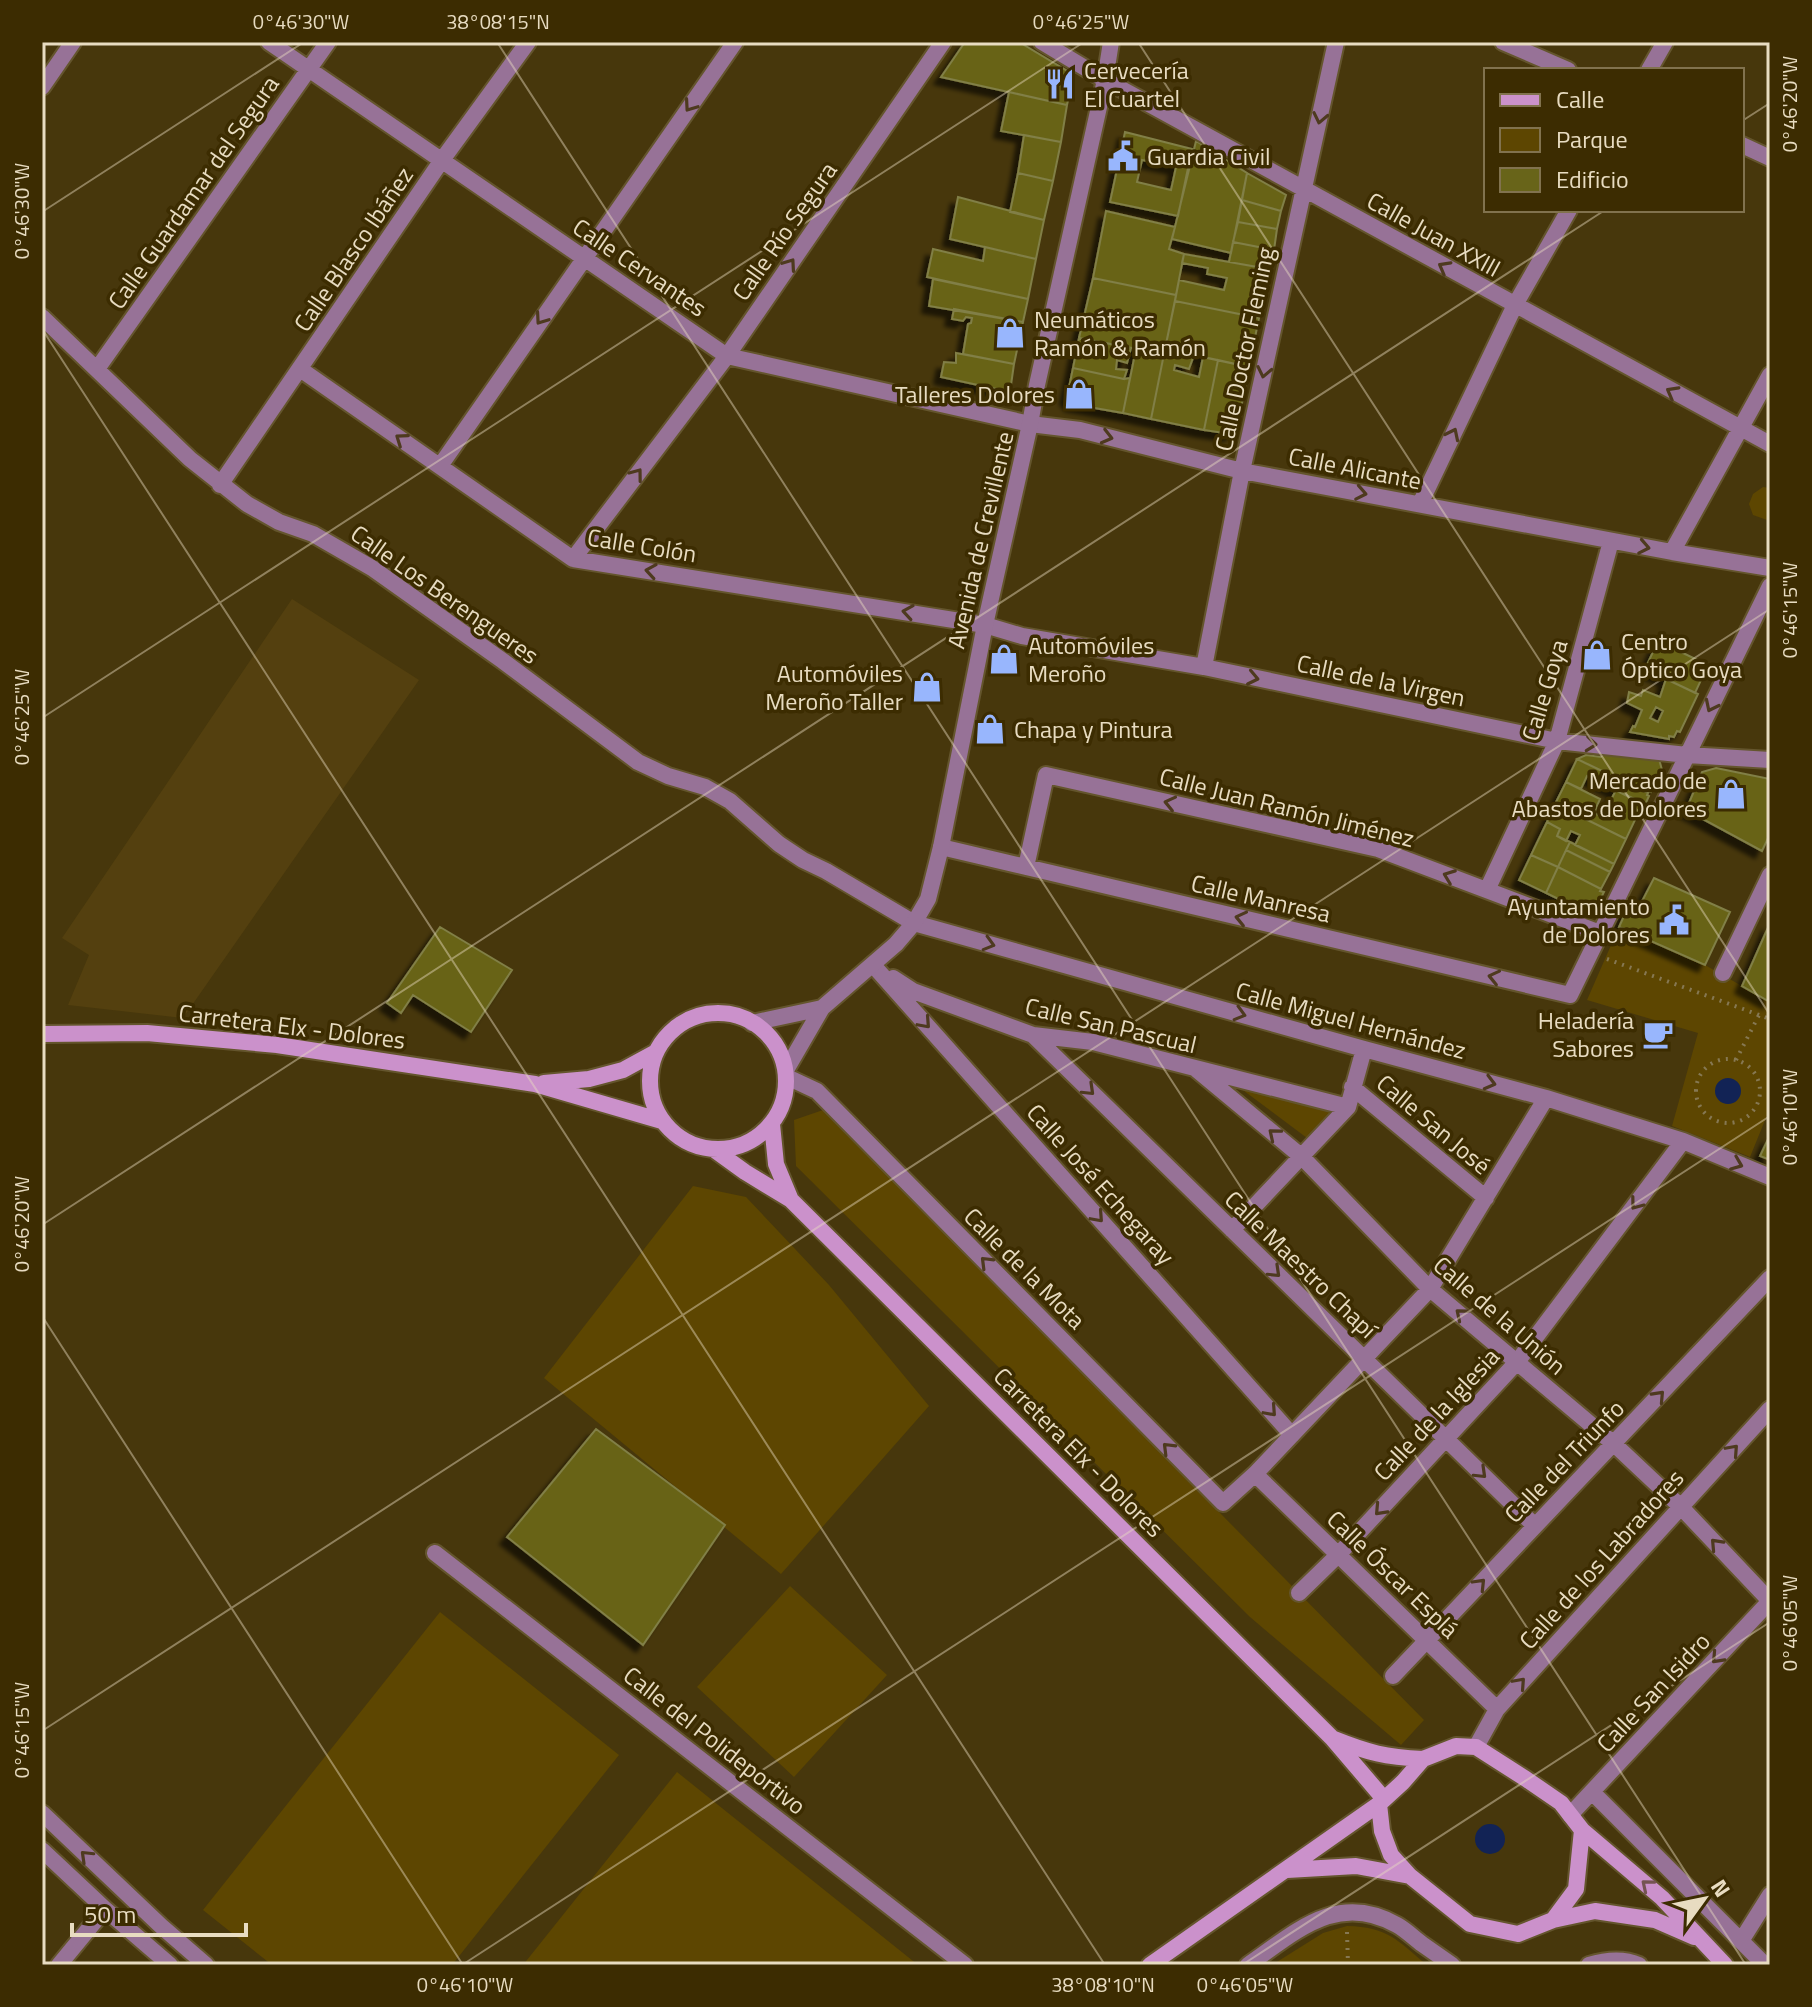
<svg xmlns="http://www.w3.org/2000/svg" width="1812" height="2007" font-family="'Titillium Web',sans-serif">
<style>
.built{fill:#54400f}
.green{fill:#5d4601}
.water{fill:#122355}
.building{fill:#686419;stroke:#817f46;stroke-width:2;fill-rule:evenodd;filter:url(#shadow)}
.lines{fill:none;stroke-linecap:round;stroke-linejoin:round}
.pedestrian-casing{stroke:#64552d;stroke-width:20}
.minor-casing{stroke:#64552d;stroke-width:20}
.tertiary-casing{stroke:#64552d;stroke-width:20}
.secondary-casing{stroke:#64552d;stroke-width:20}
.path{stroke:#867853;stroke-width:4;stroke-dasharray:2 6;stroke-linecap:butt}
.pedestrian{stroke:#977297;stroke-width:16}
.minor{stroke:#977297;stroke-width:16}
.tertiary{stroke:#977297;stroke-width:16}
.secondary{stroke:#cb91cb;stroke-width:16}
.oneway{stroke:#4e3a1f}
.oneway2{stroke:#755452}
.ticks{fill:none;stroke:#e8dcc1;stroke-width:2;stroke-opacity:0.45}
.labels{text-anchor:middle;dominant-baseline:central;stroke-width:7;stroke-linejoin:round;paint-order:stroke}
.poi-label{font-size:24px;fill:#e8dcc1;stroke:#3c2c01;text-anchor:start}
.street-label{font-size:24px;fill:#e8dcc1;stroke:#3c2c01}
.neatline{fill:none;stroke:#e8dcc1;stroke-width:3}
.ticks-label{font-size:20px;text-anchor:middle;fill:#e8dcc1}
</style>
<defs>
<filter id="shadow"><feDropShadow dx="-7" dy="7" stdDeviation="2" flood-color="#0009"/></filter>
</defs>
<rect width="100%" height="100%" fill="#47370c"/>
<path class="built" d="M292,599L419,680L183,1018L68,1005L89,955L62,938Z"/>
<path class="green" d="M1763,487L1770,488V521L1753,515L1749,504L1753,494Z
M1619,927L1705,965L1770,1002V1108L1750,1157L1672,1126L1698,1033L1587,1000Z
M1232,1082L1332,1112L1307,1138Z
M823,1110L1424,1720L1401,1745L1250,1617L796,1166L794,1120Z
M693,1186L746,1197L829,1285L929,1406L781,1574L544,1378Z
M790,1586L887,1675L794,1777L697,1687Z
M440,1612L619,1755L452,1965H272L203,1910Z
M677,1772L918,1965H523Z
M1347,1926C1388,1927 1397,1940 1427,1965H1272L1323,1933Z"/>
<path class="water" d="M1715 1091a13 13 0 1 1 26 0a13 13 0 1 1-26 0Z
M1475 1839a15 15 0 1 1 30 0a15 15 0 1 1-30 0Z"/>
<path class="building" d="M965,42H1019L1069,72L1072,82L1067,105L941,77Z
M1009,92L1067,105L1061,142L1001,131Z
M1125,132L1192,149L1178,216L1110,202ZM1142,160L1176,167L1171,190L1137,182Z
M1024,135L1061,142L1053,181L1018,173Z
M1196,141L1247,173L1231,253L1172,239Z
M1018,173L1053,181L1044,220L1010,212Z
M1247,173L1286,195L1281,211L1242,200Z
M958,197L1044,220L1036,259L950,239Z
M1242,200L1281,211L1277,229L1238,222Z
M1106,211L1175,227L1169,249L1184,254L1176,295L1093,278Z
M1238,222L1277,229L1274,250L1233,242Z
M1233,242L1274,250L1269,269L1229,262Z
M985,247L1036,259L1028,299L927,277L933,249L983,261Z
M1184,254L1269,269L1259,318L1175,301L1179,280L1224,290L1227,278L1207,274L1208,268L1182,263Z
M1093,278L1176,295L1164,354L1079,338Z
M933,279L1028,299L1023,322L929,306Z
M1175,301L1259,318L1249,367L1165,349Z
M954,309L1023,322L1014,364L963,354L968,324L971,323L972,318L966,317L963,321L952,319Z
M1079,338L1131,348L1127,363L1117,360L1116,369L1127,370L1124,379L1073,368Z
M1136,349L1164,354L1151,419L1123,413Z
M1165,349L1194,355L1189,369L1175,365L1174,370L1199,377L1203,357L1218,360L1204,430L1151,419Z
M956,353L1014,364L1010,392L941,377L944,362L956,363Z
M1218,360L1249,367L1237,429L1230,434L1204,430Z
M1073,368L1124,379L1130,378L1123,413L1072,404L1067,397Z
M1658,641L1708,665L1695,693L1645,669Z
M1666,679L1698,694L1680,732L1677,731L1674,737L1669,736V739L1630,732L1633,726L1635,727L1642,710L1627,703L1629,692L1641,696L1643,690L1660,697ZM1656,707L1663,711L1658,722L1650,718Z
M1603,754L1659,759L1662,770L1651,792L1649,791L1648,793L1577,759L1586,755L1601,757Z
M1577,759L1648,793L1647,795L1649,796L1645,805L1587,776L1581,789L1566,782Z
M1716,768L1770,779V834L1762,851L1686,810L1702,772Z
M1566,782L1600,799L1594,813L1602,817L1616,790L1643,803L1626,839L1555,804Z
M1555,804L1626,839L1614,864L1575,845L1580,835L1571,831L1566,841L1557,836L1560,829L1547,822Z
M1547,822L1560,829L1557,836L1570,842L1558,867L1531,855Z
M1570,842L1614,864L1610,872L1566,850Z
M1566,850L1610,872L1601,889L1558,867Z
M1531,855L1558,867L1546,893L1519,880Z
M1558,867L1601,889L1600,891L1604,892L1596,908L1594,907L1591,914L1584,911L1583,914L1570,908L1571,905L1546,893Z
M1654,878L1730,912L1705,965L1619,927L1628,907L1637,911Z
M1770,923V1002L1742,986Z
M440,927L512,970L471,1032L413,995L401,1013L387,1003Z
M1770,1135V1160L1760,1156Z
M596,1429L725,1525L643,1645L507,1537Z"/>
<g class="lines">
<g class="pedestrian-casing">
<path id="pedestrian" d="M1723,973L1770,875"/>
</g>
<g class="minor-casing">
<path id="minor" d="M269,42L727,356L1030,424L1080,430L1242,471L1672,552L1770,568
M1042,42L1105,80L1770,444
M1503,42L1568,70
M1649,70L1665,42
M42,87L73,42
M1742,145L1770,158
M42,317L190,459L247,504L279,522L313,534L372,568L503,661L638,762L668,776L705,787L730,801L779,844L803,860L826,871L914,923L1364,1049L1546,1098L1683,1141L1770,1177
M97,369L328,42
M300,369L573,559L985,625L1022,636L1204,667L1557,741L1687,755L1770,760
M440,466L735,42
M220,485L442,160L528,42
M1420,504L1515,305L1569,210
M1672,552L1770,375
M573,559L727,356L943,42
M1204,667L1242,471L1336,42
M941,847L1570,995L1770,586
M1026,867L1046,775L1378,849L1600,933
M1487,890L1557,741L1611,541
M873,965L1292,1435
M893,978L913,991L1033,1035L1093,1042L1348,1107
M1033,1035L1535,1526
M1196,1069L1302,1157L1430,1289L1614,1444L1681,1507L1770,1601
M787,1077L817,1091L1223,1503L1255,1474L1430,1289L1546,1098
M1352,1087L1486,1198
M1232,1230L1348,1107L1364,1049
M1255,1474L1497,1709
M435,1553L965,1965
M1299,1593L1338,1555L1517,1362L1683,1141
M1393,1676L1770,1278
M1476,1747L1497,1709L1770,1409
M1592,1792L1765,1965
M42,1813L161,1926L206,1965
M1570,1815L1770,1601
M42,1850L105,1909L170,1965
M1741,1941L1770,1895
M59,1965L105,1909
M1248,1965C1296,1932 1337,1891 1397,1925C1406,1930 1414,1938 1422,1944C1432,1951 1442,1958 1452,1965
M1589,1965C1605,1960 1623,1958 1639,1965"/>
</g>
<g class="tertiary-casing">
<path id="tertiary" d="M752,1023L822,1008
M786,1070L822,1008L896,944L914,923L928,899L941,847L985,625L1030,424L1037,385L1105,80L1111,42"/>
</g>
<g class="secondary-casing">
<path id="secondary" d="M650 1081a68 68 0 1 1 136 0a68 68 0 1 1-136 0Z
M42,1034L147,1033L277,1045L535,1084L662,1121
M544,1083L589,1079L623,1070L656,1052
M772,1124L776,1164L791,1200
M716,1151L745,1172L791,1200L1332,1738L1384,1799
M1334,1739C1369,1753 1385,1757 1423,1759
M1456,1746L1476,1747L1526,1779L1561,1803L1582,1830L1576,1889L1553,1920L1518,1934L1470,1924L1410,1876L1391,1855L1382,1831L1379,1804L1403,1782L1423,1759Z
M1582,1830L1662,1898L1725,1965
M1287,1870L1356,1866L1410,1876
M1553,1920L1595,1911L1655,1920L1694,1937
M1150,1965L1379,1804"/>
</g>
<path class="path" d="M1607,959L1770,1019
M1696 1091a32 32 0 1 1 64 0a32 32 0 1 1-64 0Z
M1736,1060L1759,1015
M1347,1932L1348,1965"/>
<use href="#pedestrian" class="pedestrian"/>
<use href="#minor" class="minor"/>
<use href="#tertiary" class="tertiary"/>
<use href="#secondary" class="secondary"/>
</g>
<defs><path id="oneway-chevron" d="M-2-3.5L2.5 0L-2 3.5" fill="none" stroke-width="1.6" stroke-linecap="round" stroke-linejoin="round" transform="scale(2)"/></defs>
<g class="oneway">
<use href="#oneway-chevron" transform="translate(690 106) rotate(125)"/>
<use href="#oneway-chevron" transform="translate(1320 118) rotate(102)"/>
<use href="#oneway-chevron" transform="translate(790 264) rotate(-55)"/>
<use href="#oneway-chevron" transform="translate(1444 267) rotate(-151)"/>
<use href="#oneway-chevron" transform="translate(541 319) rotate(125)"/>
<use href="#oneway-chevron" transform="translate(1264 372) rotate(102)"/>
<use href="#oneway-chevron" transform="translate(1672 392) rotate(-151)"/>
<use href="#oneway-chevron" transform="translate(1453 434) rotate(-64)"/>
<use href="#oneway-chevron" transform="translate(1107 437) rotate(14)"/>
<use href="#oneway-chevron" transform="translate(401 439) rotate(-145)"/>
<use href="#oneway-chevron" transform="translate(637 474) rotate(-53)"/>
<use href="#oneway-chevron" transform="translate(1361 493) rotate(11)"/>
<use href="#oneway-chevron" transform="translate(1644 547) rotate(11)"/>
<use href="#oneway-chevron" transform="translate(651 571) rotate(-171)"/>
<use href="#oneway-chevron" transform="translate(908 612) rotate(-171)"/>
<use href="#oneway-chevron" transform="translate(1253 678) rotate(12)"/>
<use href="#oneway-chevron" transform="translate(1711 706) rotate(116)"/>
<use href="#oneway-chevron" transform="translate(1591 744) rotate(6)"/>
<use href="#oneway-chevron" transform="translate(1170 803) rotate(-167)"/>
<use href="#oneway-chevron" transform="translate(1449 876) rotate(-159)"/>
<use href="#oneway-chevron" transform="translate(1241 918) rotate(-167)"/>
<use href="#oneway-chevron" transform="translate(989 944) rotate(16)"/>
<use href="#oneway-chevron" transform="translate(1494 977) rotate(-167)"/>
<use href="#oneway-chevron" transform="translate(1240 1014) rotate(16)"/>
<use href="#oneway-chevron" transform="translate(925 1023) rotate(48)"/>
<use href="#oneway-chevron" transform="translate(1490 1083) rotate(15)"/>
<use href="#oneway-chevron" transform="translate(1089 1090) rotate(44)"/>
<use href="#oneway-chevron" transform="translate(1274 1134) rotate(-140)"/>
<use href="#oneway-chevron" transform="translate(1737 1164) rotate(22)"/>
<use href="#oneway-chevron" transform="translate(1636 1204) rotate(127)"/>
<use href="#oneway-chevron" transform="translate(1098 1217) rotate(48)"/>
<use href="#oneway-chevron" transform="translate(986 1262) rotate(-135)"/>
<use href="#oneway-chevron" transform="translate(1275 1272) rotate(44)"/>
<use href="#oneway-chevron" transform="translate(1461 1314) rotate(-140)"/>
<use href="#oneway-chevron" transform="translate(1659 1396) rotate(-47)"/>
<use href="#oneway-chevron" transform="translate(1271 1411) rotate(48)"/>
<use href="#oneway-chevron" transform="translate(1168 1448) rotate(-135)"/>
<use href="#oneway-chevron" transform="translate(1733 1450) rotate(-48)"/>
<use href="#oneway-chevron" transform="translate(1481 1473) rotate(44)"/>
<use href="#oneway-chevron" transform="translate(1380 1510) rotate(133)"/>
<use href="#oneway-chevron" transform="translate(1716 1544) rotate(-133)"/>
<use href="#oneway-chevron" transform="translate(1480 1584) rotate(-46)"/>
<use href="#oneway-chevron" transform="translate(1717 1658) rotate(133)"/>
<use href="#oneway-chevron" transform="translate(1520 1683) rotate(-48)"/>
<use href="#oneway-chevron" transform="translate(86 1856) rotate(-136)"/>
</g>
<use class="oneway2" href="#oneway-chevron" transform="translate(1647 1885) rotate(-140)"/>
<path class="ticks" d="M497,42L1746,1965M1138,42L1770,1015M1742,121L1770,103M42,212L304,42M42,329L1105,1965M42,718L1084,42M42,1225L1605,210M42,1316L463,1965M42,1731L1770,609M462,1965L1770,1116M1242,1965L1770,1622"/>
<defs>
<g id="restaurant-bare" transform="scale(2.4)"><path d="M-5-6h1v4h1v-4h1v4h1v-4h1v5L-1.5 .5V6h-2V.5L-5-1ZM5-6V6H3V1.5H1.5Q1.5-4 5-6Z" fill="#98b6fd" stroke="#3c2c01" stroke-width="2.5" paint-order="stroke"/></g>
<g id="civic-bare" transform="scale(2.4)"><path d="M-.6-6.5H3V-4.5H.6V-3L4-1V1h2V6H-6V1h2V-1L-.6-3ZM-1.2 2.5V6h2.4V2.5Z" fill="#98b6fd" stroke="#3c2c01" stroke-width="2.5" paint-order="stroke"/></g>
<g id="shop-bare" transform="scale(2.4)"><path d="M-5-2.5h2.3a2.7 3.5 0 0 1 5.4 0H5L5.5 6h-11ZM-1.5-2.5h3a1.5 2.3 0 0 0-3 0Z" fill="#98b6fd" stroke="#3c2c01" stroke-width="2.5" paint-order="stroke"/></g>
<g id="cafe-bare" transform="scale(2.4)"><path d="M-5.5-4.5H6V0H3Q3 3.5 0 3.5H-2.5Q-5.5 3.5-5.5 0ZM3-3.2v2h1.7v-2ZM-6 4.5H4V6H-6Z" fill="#98b6fd" stroke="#3c2c01" stroke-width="2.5" paint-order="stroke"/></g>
</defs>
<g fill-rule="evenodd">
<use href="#restaurant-bare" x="1060" y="84"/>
<use href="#civic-bare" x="1123" y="156"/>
<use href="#shop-bare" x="1010" y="333"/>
<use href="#shop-bare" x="1079" y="394"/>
<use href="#shop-bare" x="1597" y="655"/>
<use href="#shop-bare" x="1004" y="659"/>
<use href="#shop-bare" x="927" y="687"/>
<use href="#shop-bare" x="990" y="729"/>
<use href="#shop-bare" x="1731" y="794"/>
<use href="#civic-bare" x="1674" y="920"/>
<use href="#cafe-bare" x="1658" y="1034"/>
</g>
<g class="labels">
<g class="poi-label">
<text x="1084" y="70">Cervecería<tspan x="1084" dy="28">El Cuartel</tspan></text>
<text x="1147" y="156">Guardia Civil</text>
<text x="1034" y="319">Neumáticos<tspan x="1034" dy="28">Ramón &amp; Ramón</tspan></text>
<text x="1055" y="394" text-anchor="end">Talleres Dolores</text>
<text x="1621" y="641">Centro<tspan x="1621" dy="28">Óptico Goya</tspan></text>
<text x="1028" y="645">Automóviles<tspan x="1028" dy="28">Meroño</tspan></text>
<text x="903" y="673" text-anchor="end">Automóviles<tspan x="903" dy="28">Meroño Taller</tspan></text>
<text x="1014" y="729">Chapa y Pintura</text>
<text x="1707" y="780" text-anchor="end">Mercado de<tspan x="1707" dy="28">Abastos de Dolores</tspan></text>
<text x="1650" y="906" text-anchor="end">Ayuntamiento<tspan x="1650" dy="28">de Dolores</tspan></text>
<text x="1634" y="1020" text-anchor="end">Heladería<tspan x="1634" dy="28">Sabores</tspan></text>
</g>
<g class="street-label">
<text transform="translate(193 192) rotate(-55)">Calle Guardamar del Segura</text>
<text transform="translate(784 231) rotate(-55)">Calle Río Segura</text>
<text transform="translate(1434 234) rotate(29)">Calle Juan XXIII</text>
<text transform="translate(353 249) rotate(-56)">Calle Blasco Ibáñez</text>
<text transform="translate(640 267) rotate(34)">Calle Cervantes</text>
<text transform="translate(1244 349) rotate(-78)">Calle Doctor Fleming</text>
<text transform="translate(1355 468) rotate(11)">Calle Alicante</text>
<text transform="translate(980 540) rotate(-77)">Avenida de Crevillente</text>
<text transform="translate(642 545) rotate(9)">Calle Colón</text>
<text transform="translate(445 594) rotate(35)">Calle Los Berengueres</text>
<text transform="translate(1381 680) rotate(12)">Calle de la Virgen</text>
<text transform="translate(1544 690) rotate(-73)">Calle Goya</text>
<text transform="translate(1287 807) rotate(14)">Calle Juan Ramón Jiménez</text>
<text transform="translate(1261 898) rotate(13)">Calle Manresa</text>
<text transform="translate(1351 1020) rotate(15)">Calle Miguel Hernández</text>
<text transform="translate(1111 1025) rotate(13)">Calle San Pascual</text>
<text transform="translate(292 1026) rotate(7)">Carretera Elx - Dolores</text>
<text transform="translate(1434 1124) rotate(40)">Calle San José</text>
<text transform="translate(1101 1184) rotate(48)">Calle José Echegaray</text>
<text transform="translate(1301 1264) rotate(44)">Calle Maestro Chapí</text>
<text transform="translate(1025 1268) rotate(45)">Calle de la Mota</text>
<text transform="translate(1500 1315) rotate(41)">Calle de la Unión</text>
<text transform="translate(1436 1414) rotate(-47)">Calle de la Iglesia</text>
<text transform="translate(1079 1452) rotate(45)">Carretera Elx - Dolores</text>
<text transform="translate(1564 1461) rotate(-46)">Calle del Triunfo</text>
<text transform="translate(1601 1559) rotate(-48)">Calle de los Labradores</text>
<text transform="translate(1393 1574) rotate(44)">Calle Óscar Esplá</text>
<text transform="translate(1653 1692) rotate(-47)">Calle San Isidro</text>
<text transform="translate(715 1740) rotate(38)">Calle del Polideportivo</text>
</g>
</g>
<rect width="1812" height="2007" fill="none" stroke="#3c2c01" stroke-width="88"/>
<rect x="1484" y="68" width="260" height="144" fill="#3c2c01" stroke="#81724e" stroke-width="2"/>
<rect x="1500" y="94" width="40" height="12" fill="#cb91cb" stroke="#81724e" stroke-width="2"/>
<text x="1556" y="108" font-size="24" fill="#e8dcc1">Calle</text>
<rect x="1500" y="128" width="40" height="24" fill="#5d4601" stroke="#81724e" stroke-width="2"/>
<text x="1556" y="148" font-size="24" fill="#e8dcc1">Parque</text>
<rect x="1500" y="168" width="40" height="24" fill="#686419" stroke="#81724e" stroke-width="2"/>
<text x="1556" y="188" font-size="24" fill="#e8dcc1">Edificio</text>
<g transform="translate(1704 1899) rotate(57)" stroke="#3c2c01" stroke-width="6" paint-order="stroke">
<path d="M0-6L14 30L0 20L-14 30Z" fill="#e8dcc1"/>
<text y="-12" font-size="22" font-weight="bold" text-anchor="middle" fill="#e8dcc1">N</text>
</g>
<path d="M72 1923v12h174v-12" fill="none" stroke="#e8dcc1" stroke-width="4"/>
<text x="84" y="1923" font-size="24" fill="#e8dcc1" stroke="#3c2c01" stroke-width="6" paint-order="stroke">50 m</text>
<rect x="44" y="44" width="1724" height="1919" class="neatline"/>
<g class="ticks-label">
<text x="301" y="29">0°46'30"W</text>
<text x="498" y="29">38°08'15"N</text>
<text x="1081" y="29">0°46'25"W</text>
<text transform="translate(1790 104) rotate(-90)" y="7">0°46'20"W</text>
<text transform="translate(22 211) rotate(-90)" y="7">0°46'30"W</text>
<text transform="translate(1790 610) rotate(-90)" y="7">0°46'15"W</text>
<text transform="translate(22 717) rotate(-90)" y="7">0°46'25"W</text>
<text transform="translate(1790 1117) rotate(-90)" y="7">0°46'10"W</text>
<text transform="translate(22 1224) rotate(-90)" y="7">0°46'20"W</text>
<text transform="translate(1790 1623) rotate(-90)" y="7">0°46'05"W</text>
<text transform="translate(22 1730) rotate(-90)" y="7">0°46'15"W</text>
<text x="465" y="1992">0°46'10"W</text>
<text x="1103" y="1992">38°08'10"N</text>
<text x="1245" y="1992">0°46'05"W</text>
</g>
</svg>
